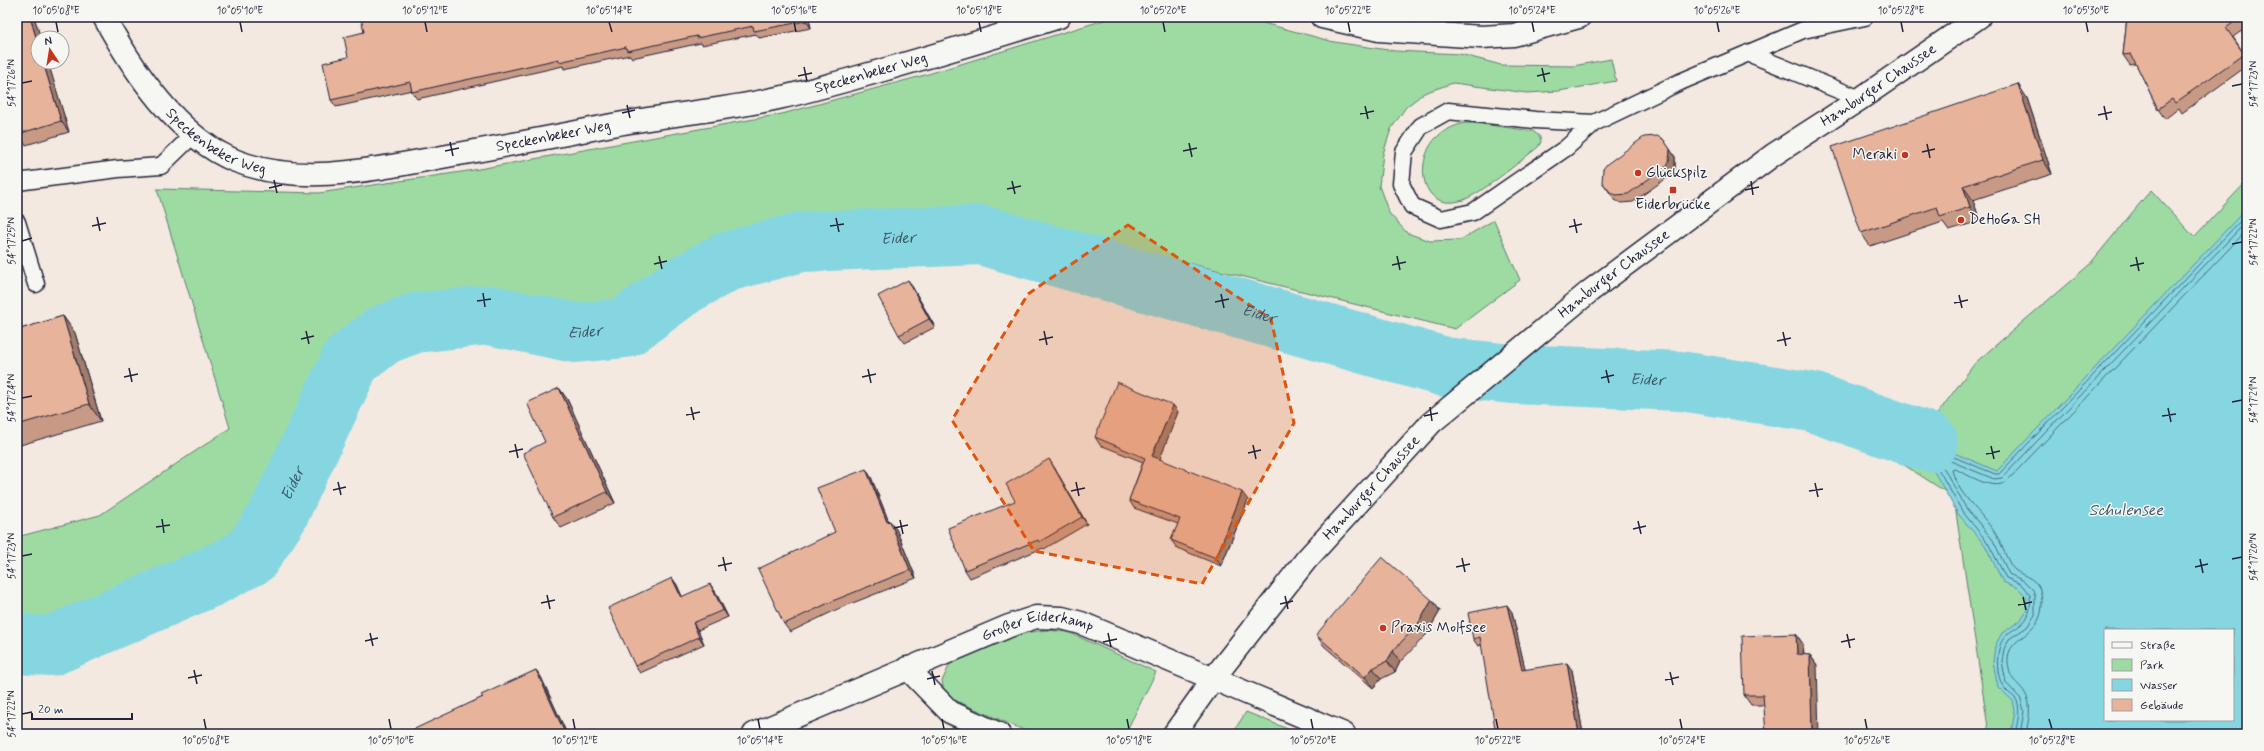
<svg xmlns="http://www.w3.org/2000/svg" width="2264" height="751" font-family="Mynerve,sans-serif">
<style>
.green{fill:#9ddba3;stroke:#607e6f;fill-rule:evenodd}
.water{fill:#86d6e1;stroke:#5e8e9f;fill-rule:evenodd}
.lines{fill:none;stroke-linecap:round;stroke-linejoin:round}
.shore{stroke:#4a6a7d;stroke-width:1}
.river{stroke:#86d6e1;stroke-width:60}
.service-casing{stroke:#22223b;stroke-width:19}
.minor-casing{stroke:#22223b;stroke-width:25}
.secondary-casing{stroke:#22223b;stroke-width:25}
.service{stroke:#f6f6f2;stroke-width:16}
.minor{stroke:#f6f6f2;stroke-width:22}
.secondary{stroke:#f6f6f2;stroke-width:22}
.wall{fill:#c89a85;stroke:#22223b}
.shaded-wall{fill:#a27d6c;stroke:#22223b}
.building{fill:#e8b39b;stroke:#22223b}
.marked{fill:#de560e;fill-opacity:0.2;stroke:#de560e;stroke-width:3;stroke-dasharray:8 5;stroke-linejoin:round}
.ticks{fill:none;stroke:#22223b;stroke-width:1.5}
.poi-dot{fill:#c8321e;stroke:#f6f6f2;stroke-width:1.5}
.labels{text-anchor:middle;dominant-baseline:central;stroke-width:3;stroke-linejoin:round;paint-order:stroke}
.street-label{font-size:15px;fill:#22223b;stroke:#f6f6f2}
.poi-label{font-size:15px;fill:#22223b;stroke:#f6f6f2;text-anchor:start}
.water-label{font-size:16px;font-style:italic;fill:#40586d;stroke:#f6f6f2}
.neatline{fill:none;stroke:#22223b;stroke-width:1.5}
.ticks-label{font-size:10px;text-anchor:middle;fill:#22223b}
</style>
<rect width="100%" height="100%" fill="#f3e9e1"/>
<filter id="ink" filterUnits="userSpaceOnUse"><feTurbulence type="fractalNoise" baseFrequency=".025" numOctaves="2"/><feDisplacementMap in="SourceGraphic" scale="8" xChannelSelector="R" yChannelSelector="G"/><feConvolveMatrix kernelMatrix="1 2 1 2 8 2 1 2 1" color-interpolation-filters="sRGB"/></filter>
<g filter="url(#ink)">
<path class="green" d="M1114,17H1241L1334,42L1395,51L1460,54L1501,65L1573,66L1611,59L1616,81L1559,91L1527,93L1453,83L1424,93L1406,107L1391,129L1383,154L1379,186L1389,213L1407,233L1430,241L1460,240L1494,220L1520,280L1455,329L986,213L734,234L670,279L622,308L575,309L487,291L418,297L373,320L324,354L254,522L199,551L140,589L51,620L17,621V537L100,515L230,428L157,189L319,193L468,171L782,114L925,75Z
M1464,123H1474L1533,131L1540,137L1541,142L1538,147C1523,159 1476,198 1460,201C1421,211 1414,163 1435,139C1442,131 1453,126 1464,123Z
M2247,181V734H1989L1955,506L1960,501L1901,463L1975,363L2089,265L2151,190L2194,237ZM2105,630H2233V720H2105Z
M1046,630L1068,632L1156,672L1125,734H1033L945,696L942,681L950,664L1023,633Z
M1246,712L1300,734H1232Z"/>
<path class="water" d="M2247,208V734H2011L2015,710L2013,701L1998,687L1993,662L1995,646L2002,633L2020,621L2027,610L2026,596L2018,588L2003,582L1985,545L1958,514L1923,452L1928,442L1997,471ZM2105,630H2233V720H2105Z"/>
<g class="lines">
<path class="shore" d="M2015,734C2017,723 2021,712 2017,701C2015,696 2009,694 2006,690C1997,681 1996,661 1999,649C2005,622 2034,634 2030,595L2021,584L2006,578L1988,543L1962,511L1928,451L1932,448L1995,474H1999L2247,214
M2020,734L2024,711L2021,699L2006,683L2002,661L2004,649L2009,639L2027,627L2035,615V596L2033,590L2024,581L2009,574L1993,540L1966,508L1938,458L1941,457L1994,479L2002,478L2247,221
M2026,734C2028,721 2033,705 2025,693C2016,679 2010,683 2008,662C2006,632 2049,639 2041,593C2038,578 2024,577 2015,570C2009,566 2002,545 1998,538C1985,514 1959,498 1952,470L1955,469C1969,475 1992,491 2006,482L2247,230"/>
<path class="river" id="s1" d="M17,644L51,646L208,578L251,556L278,515L351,360L383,335L415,323L489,315L575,333L625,328L684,285L726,262L801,242L981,235L1445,367L1512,374L1681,381L1812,402L1928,442"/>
<g class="service-casing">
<path id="service" d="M1748,53L1860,99
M1448,111L1535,120L1594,123L1566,148L1473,212L1441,219L1412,206L1401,184L1404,152L1421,126Z
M1594,123L1680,82L1803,30L1865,17
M17,182L118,169L161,166L193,135
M17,222L36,284"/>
</g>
<g class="minor-casing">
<g id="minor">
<path id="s2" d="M104,17C133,70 177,137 236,161C305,188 383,167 453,155C503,146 553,137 602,127C660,115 720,111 778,98C801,93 825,86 848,80C919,60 989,39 1059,17"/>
<path d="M1322,17L1379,30L1482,37L1514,35L1579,17"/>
<path d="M907,668L950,712L999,734"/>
<path id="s3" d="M754,734L1009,626L1036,617L1062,618L1081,623L1344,734"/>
</g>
</g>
<g class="secondary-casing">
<g id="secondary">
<path id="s4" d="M1174,734L1213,679L1306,560L1431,423L1590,291L1773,155L1860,99L1979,17"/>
</g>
</g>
<use href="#service" class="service"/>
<use href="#minor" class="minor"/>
<use href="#secondary" class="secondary"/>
</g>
<path class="wall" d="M17,17H34L69,132L26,145L18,134Z
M363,17H821L809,19L811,28L759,38L756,34L702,45L701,43L632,58L630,55L564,69L563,66L417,99L412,92V90L336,107L331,100L348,57L364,32Z
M2127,17H2247V27L2233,37L2247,58V66L2182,113L2179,108L2165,119L2158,109L2136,64L2130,65L2123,55Z
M2027,98L2052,174L1973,200L1980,221L1949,230L1943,222L1870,246L1861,233Z
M1663,139L1675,157V170L1671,175L1633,202L1621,203L1615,200L1602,182Z
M908,280L913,288L935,327L905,343L899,335Z
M63,316L75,333L101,421L17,446V330Z
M559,388L567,399L615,503L561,528L553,517L545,442Z
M1173,405L1178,412L1159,459L1248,500L1221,566L1177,548L1171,540L1178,524L1134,508L1129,500L1143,462L1100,445L1095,437Z
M1054,467L1087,524L1044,549L1043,548L970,578L965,570L1015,501Z
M871,477L889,522L896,529L916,578L840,608L790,632L784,624L835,532Z
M672,578L677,585L682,597L715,591L728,617L698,630L704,644L640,673L635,666Z
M1432,600L1440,611L1426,635L1400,662L1395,672L1381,679L1373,688L1324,646L1316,635Z
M1512,612L1525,670H1572L1583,734L1481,645L1478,646L1473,639Z
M1796,634L1803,644L1804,655H1810L1817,665L1764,705H1751L1744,695Z
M536,670L541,677L567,734H409L483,697Z"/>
<path class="shaded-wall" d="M30,17H34L41,38H38V44Z
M805,17H808L809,19L811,28L806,21Z
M43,62H48L69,132L61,121Z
M2018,84L2027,98L2052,174L2043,160Z
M1670,149L1675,157V170L1671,175L1665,167Z
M1963,186L1973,200L1980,221L1970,207Z
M908,280L913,288L935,327L929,319Z
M63,316L75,333L101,421L89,404Z
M559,388L567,399L615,503L607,492Z
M1173,405L1178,412L1158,464L1152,456Z
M1049,459L1054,467L1087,524L1082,517Z
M866,469L871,477L892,530L887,522Z
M1242,492L1248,500L1221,566L1216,558Z
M890,521L896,529L916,578L910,570Z
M672,578L677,585L686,605L681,597Z
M710,584L715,591L728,617L723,610Z
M1432,600L1440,611L1426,635L1418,624Z
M1507,605L1512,612L1527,677L1522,670Z
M693,623L698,630L704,644L699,637Z
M1796,634L1803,644L1804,664L1797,654Z
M1393,651L1400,662L1395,672L1387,661Z
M1810,655L1817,665L1819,734H1813L1812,732Z
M1567,663L1572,670L1583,734H1579Z
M1373,668L1381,679L1373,688L1365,677Z
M536,670L541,677L567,734H566L564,731Z"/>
<path class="building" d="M17,17H30L38,44V62H43L61,121L18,134L17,131Z
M363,17H805L806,21L754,31L753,26L697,38V36L627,51L626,47L559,62V59L412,92L410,82L331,100L323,63L348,57L344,37L364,32L361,18Z
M2127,17H2241L2226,28L2244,54L2175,103L2172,99L2158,109L2131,54L2123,55Z
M2018,84L2043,160L1963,186L1970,207L1940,217L1937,207L1861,233L1832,147Z
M1657,136L1663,139L1670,149L1669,162L1665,167L1628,194L1616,195L1610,192L1602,182L1603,169L1607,164L1644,137Z
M908,280L929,319L899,335L878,296Z
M63,316L89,404L17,425V330Z
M1117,382L1173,405L1152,456L1242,492L1216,558L1171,540L1180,519L1129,500L1145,458L1095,437Z
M559,388L607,492L553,517L523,453L545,442L527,403Z
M1049,459L1082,517L1039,542L1038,540L965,570L948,528L1015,501L1006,484Z
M866,469L887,522L890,521L910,570L835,600L784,624L758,569L835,532L817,488Z
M1382,557L1432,600L1418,624L1393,651L1387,661L1373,668L1365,677L1316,635Z
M672,578L681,597L710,584L723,610L693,623L699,637L635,666L608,608Z
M1507,605L1522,670L1567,663L1579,734H1496L1480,637L1473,639L1468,613Z
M1796,634L1797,654L1810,655L1812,732H1816V734H1766L1763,695H1744L1742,636Z
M536,670L564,731L556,734H409L408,732L483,697L481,695Z"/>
</g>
<path class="marked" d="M1128,225L1271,319L1294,423L1202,584L1034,551L952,420L1028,294Z"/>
<path class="ticks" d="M56,22L58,32M240,22L242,32M425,22L427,32M609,22L612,32M794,22L796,32M979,22L981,32M1163,22L1165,32M1348,22L1350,32M1532,22L1534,32M1717,22L1719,32M1901,22L1903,32M2086,22L2088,32M804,67L807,81M1542,68L1545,82M798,76L812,73M1537,76L1550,73M22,83L32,81M2232,86L2242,84M627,105L630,118M1365,106L1368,119M2104,106L2107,120M622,113L635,110M1360,114L1374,111M2098,115L2112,112M450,142L453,156M1189,143L1192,157M1927,144L1930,158M445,151L459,148M1183,151L1197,148M1922,152L1935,149M274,180L277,193M1012,181L1015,194M1751,181L1753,195M269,188L282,185M1007,189L1021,186M1745,190L1759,187M97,217L100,231M836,218L839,232M1574,219L1577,233M92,226L106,223M830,226L844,224M1569,227L1582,224M22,241L32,238M2232,244L2242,242M659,256L662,269M1397,256L1400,270M2136,257L2139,271M654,264L667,261M1392,265L1406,262M2130,266L2144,263M483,293L485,307M1221,294L1224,308M1959,295L1962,308M477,301L491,299M1215,302L1229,299M1954,303L1968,300M306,331L309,344M1044,331L1047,345M1783,332L1786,346M301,339L314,336M1039,340L1053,337M1777,341L1791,338M129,368L132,382M868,369L871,383M1606,370L1609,383M124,377L138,374M862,377L876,374M1601,378L1614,375M22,398L32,396M2232,402L2242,400M691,407L694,420M1430,407L1432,421M2168,408L2171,422M686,415L700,412M1424,416L1438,413M2162,416L2176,414M515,444L518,458M1253,445L1256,459M1991,446L1994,459M509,452L523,449M1248,453L1261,450M1986,454L2000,451M338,482L341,495M1076,482L1079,496M1815,483L1818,497M333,490L346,487M1071,491L1085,488M1809,491L1823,489M162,519L164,533M900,520L903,534M1638,521L1641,534M156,527L170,525M894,528L908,525M1633,529L1646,526M22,556L32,554M723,557L726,571M1462,558L1465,572M2200,559L2203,573M2232,559L2242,557M718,566L732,563M1456,567L1470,564M2195,567L2208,564M547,595L550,609M1285,596L1288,609M2023,597L2026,610M541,603L555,600M1280,604L1293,601M2018,605L2032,602M370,633L373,646M1108,633L1111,647M1847,634L1850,648M365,641L378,638M1103,642L1117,639M1841,642L1855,639M194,670L197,684M932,671L935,685M1670,672L1673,685M188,678L202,675M927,679L940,676M1665,680L1679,677M22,714L32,712M204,719L206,729M389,719L391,729M573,719L575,729M758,719L760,729M942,719L944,729M1127,719L1129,729M1311,719L1313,729M1496,719L1498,729M1680,719L1682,729M1865,719L1867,729M2049,719L2052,729"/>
<g class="poi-dot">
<circle cx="1905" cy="155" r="4"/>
<circle cx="1638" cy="173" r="4"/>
<rect x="1669" y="186" width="8" height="8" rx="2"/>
<circle cx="1961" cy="220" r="4"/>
<circle cx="1383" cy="628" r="4"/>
</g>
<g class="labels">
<g class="street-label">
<text stroke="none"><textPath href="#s2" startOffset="845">Speckenbeker Weg</textPath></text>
<text stroke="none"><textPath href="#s4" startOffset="965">Hamburger Chaussee</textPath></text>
<text stroke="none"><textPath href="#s2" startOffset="521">Speckenbeker Weg</textPath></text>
<text stroke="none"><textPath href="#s2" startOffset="172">Speckenbeker Weg</textPath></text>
<text stroke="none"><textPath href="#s4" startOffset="640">Hamburger Chaussee</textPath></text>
<text stroke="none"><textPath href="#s4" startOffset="316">Hamburger Chaussee</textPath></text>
<text stroke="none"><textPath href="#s3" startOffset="306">Großer Eiderkamp</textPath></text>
</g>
<g class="poi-label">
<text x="1897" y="155" text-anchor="end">Meraki</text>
<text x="1646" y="173">Glückspilz</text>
<text x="1673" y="205" text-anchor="middle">Eiderbrücke</text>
<text x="1969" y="220">DeHoGa SH</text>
<text x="1391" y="628">Praxis Molfsee</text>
</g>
<g class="water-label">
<text stroke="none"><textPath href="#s1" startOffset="1057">Eider</textPath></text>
<text stroke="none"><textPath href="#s1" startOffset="1429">Eider</textPath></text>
<text stroke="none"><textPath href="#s1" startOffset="721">Eider</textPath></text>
<text stroke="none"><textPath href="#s1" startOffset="1825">Eider</textPath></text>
<text stroke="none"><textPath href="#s1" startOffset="337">Eider</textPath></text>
<text x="2126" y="510">Schulensee</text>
</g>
</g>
<rect width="2264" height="751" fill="none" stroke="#f6f6f2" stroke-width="44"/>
<rect x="2104" y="629" width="130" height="92" fill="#f6f6f2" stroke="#a1a1a9"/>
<rect x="2112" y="642" width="20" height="6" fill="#f6f6f2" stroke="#a1a1a9"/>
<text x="2140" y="649" font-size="12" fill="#22223b">Straße</text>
<rect x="2112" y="659" width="20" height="12" fill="#9ddba3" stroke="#a1a1a9"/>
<text x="2140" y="669" font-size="12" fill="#22223b">Park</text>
<rect x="2112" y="679" width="20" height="12" fill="#86d6e1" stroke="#a1a1a9"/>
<text x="2140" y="689" font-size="12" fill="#22223b">Wasser</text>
<rect x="2112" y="699" width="20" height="12" fill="#e8b39b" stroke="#a1a1a9"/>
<text x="2140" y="709" font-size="12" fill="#22223b">Gebäude</text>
<g transform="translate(50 50) rotate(348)"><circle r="19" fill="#f6f6f2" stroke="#a1a1a9"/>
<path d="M0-3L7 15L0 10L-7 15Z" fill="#c8321e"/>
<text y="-6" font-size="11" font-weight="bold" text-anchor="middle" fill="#22223b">N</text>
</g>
<path d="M32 713v6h100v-6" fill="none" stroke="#22223b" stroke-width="2"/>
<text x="38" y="713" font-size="12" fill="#22223b" stroke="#f6f6f2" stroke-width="3" paint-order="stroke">20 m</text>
<rect x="22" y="22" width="2220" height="707" class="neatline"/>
<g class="ticks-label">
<text x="56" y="14">10°05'08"E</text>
<text x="240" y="14">10°05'10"E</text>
<text x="425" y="14">10°05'12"E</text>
<text x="609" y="14">10°05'14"E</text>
<text x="794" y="14">10°05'16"E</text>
<text x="979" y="14">10°05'18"E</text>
<text x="1163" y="14">10°05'20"E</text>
<text x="1348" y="14">10°05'22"E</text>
<text x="1532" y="14">10°05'24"E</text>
<text x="1717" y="14">10°05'26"E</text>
<text x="1901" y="14">10°05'28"E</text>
<text x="2086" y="14">10°05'30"E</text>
<text transform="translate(11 83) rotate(-90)" y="4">54°17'26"N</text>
<text transform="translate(2253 84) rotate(-90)" y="4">54°17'23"N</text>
<text transform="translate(11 241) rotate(-90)" y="4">54°17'25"N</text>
<text transform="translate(2253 242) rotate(-90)" y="4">54°17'22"N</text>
<text transform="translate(11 398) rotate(-90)" y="4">54°17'24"N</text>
<text transform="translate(2253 400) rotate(-90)" y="4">54°17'21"N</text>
<text transform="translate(11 556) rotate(-90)" y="4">54°17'23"N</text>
<text transform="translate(2253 557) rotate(-90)" y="4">54°17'20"N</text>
<text transform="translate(11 714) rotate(-90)" y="4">54°17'22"N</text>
<text x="206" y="744">10°05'08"E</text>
<text x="391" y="744">10°05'10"E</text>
<text x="575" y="744">10°05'12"E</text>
<text x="760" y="744">10°05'14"E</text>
<text x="944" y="744">10°05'16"E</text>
<text x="1129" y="744">10°05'18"E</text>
<text x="1313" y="744">10°05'20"E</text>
<text x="1498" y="744">10°05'22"E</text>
<text x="1682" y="744">10°05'24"E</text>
<text x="1867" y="744">10°05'26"E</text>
<text x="2052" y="744">10°05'28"E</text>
</g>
</svg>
